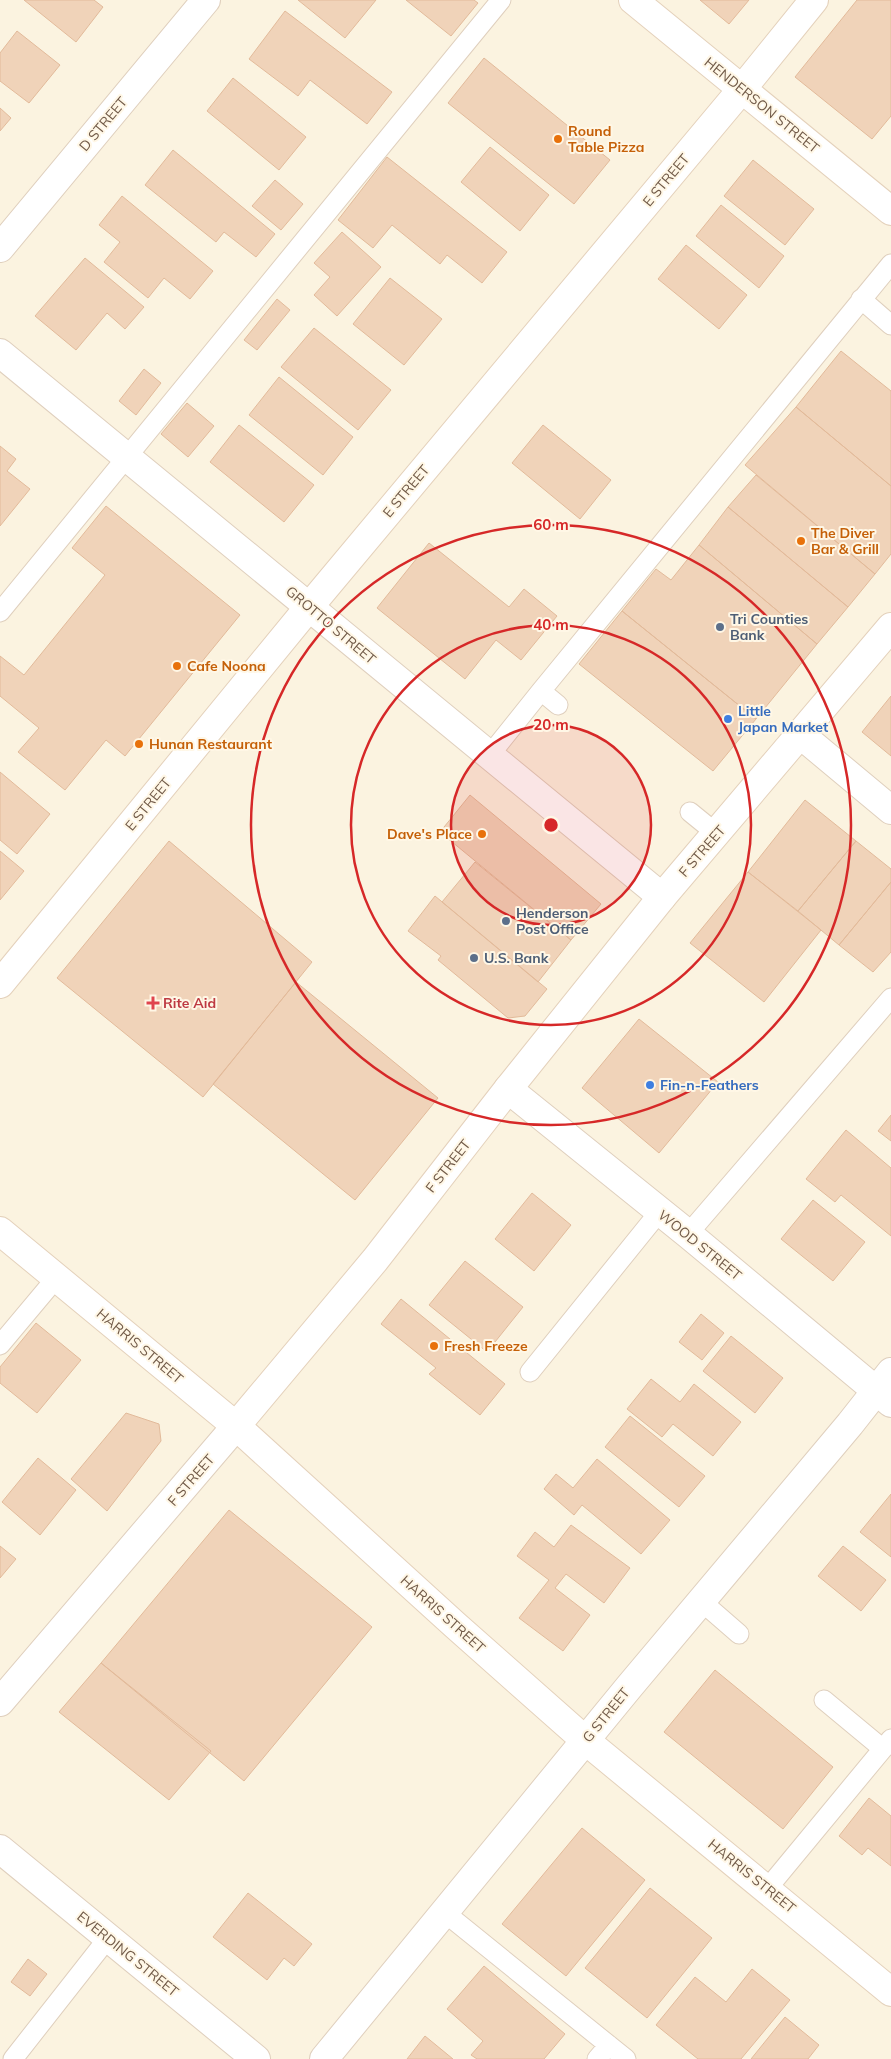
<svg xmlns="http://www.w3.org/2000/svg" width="891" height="2059" font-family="Mulish,sans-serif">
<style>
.building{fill:#f0d3b9;stroke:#e2ba9a}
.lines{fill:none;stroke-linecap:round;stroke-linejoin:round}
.service-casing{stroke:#dfcfbd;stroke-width:21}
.minor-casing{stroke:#dfcfbd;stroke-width:30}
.tertiary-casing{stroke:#dfcfbd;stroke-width:30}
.secondary-casing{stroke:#e4d1bb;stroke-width:30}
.service{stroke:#fff;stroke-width:19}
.minor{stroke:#fff;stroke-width:28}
.tertiary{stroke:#fff;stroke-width:28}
.secondary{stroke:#fff;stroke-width:28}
.ring{fill:none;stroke:#d62828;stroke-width:2.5}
.food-dot{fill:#e8710a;stroke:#fff7e6;stroke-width:2}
.service-dot{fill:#5c6f8a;stroke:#fff7e6;stroke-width:2}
.shop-dot{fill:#3f7fe0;stroke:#fff7e6;stroke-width:2}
.health-dot{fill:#e0444e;stroke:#fff7e6;stroke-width:2}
.labels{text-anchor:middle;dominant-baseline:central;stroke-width:4;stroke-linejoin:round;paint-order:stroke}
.street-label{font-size:14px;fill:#715a48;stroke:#fff7e6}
.food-label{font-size:14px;font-weight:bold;fill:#c56008;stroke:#fff7e6;text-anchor:start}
.service-label{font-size:14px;font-weight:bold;fill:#4e5e75;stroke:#fff7e6;text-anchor:start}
.shop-label{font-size:14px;font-weight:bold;fill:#366cbe;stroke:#fff7e6;text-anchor:start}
.health-label{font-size:14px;font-weight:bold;fill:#be3a42;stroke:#fff7e6;text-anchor:start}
.centre{fill:#d62828;stroke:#fff7e6;stroke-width:2.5}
.ring-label{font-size:15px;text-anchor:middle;font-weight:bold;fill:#d62828;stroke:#fff7e6;stroke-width:4;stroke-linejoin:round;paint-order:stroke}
</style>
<rect width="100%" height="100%" fill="#fbf3e0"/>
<path class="building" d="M24,0H94L103,7L76,42Z
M298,0H376L345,38Z
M406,0H474L478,3L451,36Z
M700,0H749L729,24Z
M857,0H891V116L872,139L795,77Z
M285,11L392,92L367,124L310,80L298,96L249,59Z
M17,31L60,65L29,103L0,81V53Z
M484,58L610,160L574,204L448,103Z
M233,78L306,137L279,170L207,111Z
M0,108L11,118L0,131Z
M490,147L549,195L520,231L461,182Z
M173,150L275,234L256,257L224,232L216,242L145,185Z
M387,157L507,252L482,283L447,255L440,264L392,225L373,248L338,220Z
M753,160L814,209L785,245L724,196Z
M275,180L303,204L281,230L252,206Z
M122,196L213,271L190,299L164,278L148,298L104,262L120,242L99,225Z
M721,205L784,256L759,288L696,236Z
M342,232L381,267L337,316L314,295L330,277L314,263Z
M686,245L747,295L719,329L658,279Z
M85,258L144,307L125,329L107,313L76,350L35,316Z
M390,278L442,319L404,365L353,324Z
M277,299L290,310L257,350L244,340Z
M314,328L391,390L358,430L281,367Z
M841,351L891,391V486L796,407Z
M144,369L161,383L136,415L119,401Z
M279,377L353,437L323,475L249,415Z
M187,403L214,426L188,457L161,434Z
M796,407L891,486V554L875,574L745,465Z
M239,425L314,485L284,522L210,462Z
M543,425L611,480L580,519L512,463Z
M0,446L16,459L7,471L30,489L0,526Z
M756,475L875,574L848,607L728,507Z
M106,506L240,615L125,756L106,740L65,790L18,752L39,728L0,696V656L24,675L105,575L72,548Z
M728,507L848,607L817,644L699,545Z
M429,543L509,607L524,589L557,616L521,660L496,640L465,679L377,608Z
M699,545L817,644L756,719L622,611L656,569L671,580Z
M622,611L756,719L713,771L579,664Z
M891,696V756L862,732Z
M0,772L50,814L17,854L0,840Z
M470,795L601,904L571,940L440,832Z
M805,800L856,841L798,911L748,872Z
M169,841L312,962L203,1097L57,978Z
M856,841L891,869V882L839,945L798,911Z
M0,851L24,871L0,900Z
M475,862L571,940L538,982L442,902Z
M748,872L821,930L764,1002L690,943Z
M891,882V952L873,972L839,945Z
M435,896L547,989L525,1016L508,1018L438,960L441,956L408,931Z
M296,982L438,1098L355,1200L213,1084Z
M639,1019L718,1082L659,1153L582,1088Z
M891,1115V1141L878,1131Z
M846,1130L891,1168V1236L841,1195L835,1202L806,1179Z
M532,1193L571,1225L534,1271L495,1239Z
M813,1200L865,1242L833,1281L781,1239Z
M465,1261L523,1307L487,1352L429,1305Z
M401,1299L505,1384L480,1415L429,1374L436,1368L381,1324Z
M701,1314L724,1333L702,1360L679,1342Z
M36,1323L81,1360L37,1413L0,1383V1367Z
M731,1336L783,1378L755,1413L703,1371Z
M651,1379L680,1402L694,1384L741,1422L713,1456L673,1424L662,1437L627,1409Z
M126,1413L159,1424L161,1441L107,1511L71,1479Z
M630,1416L705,1476L679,1507L605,1447Z
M38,1458L76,1490L40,1535L2,1502Z
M597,1459L670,1520L641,1554L582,1505L574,1515L544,1489L556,1474L573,1488Z
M891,1494V1557L860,1532Z
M229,1510L372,1627L244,1781L101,1663Z
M571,1525L630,1568L604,1603L566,1574L555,1588L590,1615L563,1651L519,1618L549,1580L517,1556L535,1532L554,1547Z
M0,1546L16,1559L0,1578Z
M843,1546L886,1580L861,1611L818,1576Z
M101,1663L211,1751L169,1800L59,1712Z
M715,1670L833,1767L783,1829L664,1732Z
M869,1798L891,1816V1866L868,1848L862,1855L839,1836Z
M582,1828L645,1880L566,1976L502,1924Z
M650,1888L712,1938L647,2018L585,1968Z
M248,1893L312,1944L294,1966L284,1958L267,1980L213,1937Z
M28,1959L47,1974L30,1996L11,1982Z
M484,1966L565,2034L544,2059H477L471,2055L483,2041L447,2009Z
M752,1969L790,2000L741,2059H698L656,2025L695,1977L726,2002Z
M785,2017L819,2045L808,2059H751Z
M425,2036L453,2059H407Z"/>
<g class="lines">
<g class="service-casing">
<path id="service" d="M861,299L891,325
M0,612L501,0
M541,691L558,705
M489,756L541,691L891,264
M690,812L717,834
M688,1234L891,998
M0,1345L57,1277
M530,1372L660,1211
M701,1601L739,1634
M824,1700L883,1749
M767,1889L891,1739
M444,1912L626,2059
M13,2059L108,1938
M597,2059L609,2045"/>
</g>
<g class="minor-casing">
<path id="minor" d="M0,248L206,0
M0,353L662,897
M801,735L891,810
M508,1089L688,1234L891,1403
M0,1849L256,2059"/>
</g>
<g class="tertiary-casing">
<path id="tertiary" d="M0,1702L236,1426
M324,2059L629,1687L850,1424L891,1372"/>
</g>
<g class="secondary-casing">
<path id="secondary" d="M633,0L891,211
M0,984L309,607L742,89L814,0
M0,1231L236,1426L455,1625L586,1741L891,1992
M236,1426L375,1260L508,1089L662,897L891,627"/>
</g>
<use href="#service" class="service"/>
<use href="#minor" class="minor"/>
<use href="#tertiary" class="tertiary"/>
<use href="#secondary" class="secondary"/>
</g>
<circle cx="551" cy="825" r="100" fill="#d62828" fill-opacity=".12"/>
<g class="ring">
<circle cx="551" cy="825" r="100"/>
<circle cx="551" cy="825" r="200"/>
<circle cx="551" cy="825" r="300"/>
</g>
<g class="food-dot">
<circle cx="558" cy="139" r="5"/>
<circle cx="801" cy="541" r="5"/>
<circle cx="177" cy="666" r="5"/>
<circle cx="139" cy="744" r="5"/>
<circle cx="482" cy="834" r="5"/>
<circle cx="434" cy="1346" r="5"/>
</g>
<g class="service-dot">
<circle cx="720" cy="627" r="5"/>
<circle cx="506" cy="921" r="5"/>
<circle cx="474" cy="958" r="5"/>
</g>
<g class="shop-dot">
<circle cx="728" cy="719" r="5"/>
<circle cx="650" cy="1085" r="5"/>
</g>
<path class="health-dot" d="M150.5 995.5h5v5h5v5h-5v5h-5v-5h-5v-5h5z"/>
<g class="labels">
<g class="street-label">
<text transform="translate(762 105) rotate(39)">HENDERSON STREET</text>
<text transform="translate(103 124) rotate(-50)">D STREET</text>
<text transform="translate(666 180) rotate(-50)">E STREET</text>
<text transform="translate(406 491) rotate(-50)">E STREET</text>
<text transform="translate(331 625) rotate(40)">GROTTO STREET</text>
<text transform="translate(148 804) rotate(-51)">E STREET</text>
<text transform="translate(702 851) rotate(-49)">F STREET</text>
<text transform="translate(448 1166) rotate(-52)">F STREET</text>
<text transform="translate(700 1245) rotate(39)">WOOD STREET</text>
<text transform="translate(140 1346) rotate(40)">HARRIS STREET</text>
<text transform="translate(191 1480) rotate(-49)">F STREET</text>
<text transform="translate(443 1614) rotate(42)">HARRIS STREET</text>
<text transform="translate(606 1715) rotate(-51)">G STREET</text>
<text transform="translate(752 1876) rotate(39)">HARRIS STREET</text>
<text transform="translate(128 1954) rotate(39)">EVERDING STREET</text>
</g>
<g class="food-label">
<text x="568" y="131">Round<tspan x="568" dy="16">Table Pizza</tspan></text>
<text x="811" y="533">The Diver<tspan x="811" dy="16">Bar &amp; Grill</tspan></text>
<text x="187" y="666">Cafe Noona</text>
<text x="149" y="744">Hunan Restaurant</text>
<text x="472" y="834" text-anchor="end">Dave's Place</text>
<text x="444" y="1346">Fresh Freeze</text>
</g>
<g class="service-label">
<text x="730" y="619">Tri Counties<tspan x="730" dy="16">Bank</tspan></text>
<text x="516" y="913">Henderson<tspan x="516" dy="16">Post Office</tspan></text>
<text x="484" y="958">U.S. Bank</text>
</g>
<g class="shop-label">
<text x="738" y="711">Little<tspan x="738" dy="16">Japan Market</tspan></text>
<text x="660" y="1085">Fin-n-Feathers</text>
</g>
<g class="health-label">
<text x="163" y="1003">Rite Aid</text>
</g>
</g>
<circle cx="551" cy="825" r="8" class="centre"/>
<g class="ring-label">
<text x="551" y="530">60 m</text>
<text x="551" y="630">40 m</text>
<text x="551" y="730">20 m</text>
</g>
</svg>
